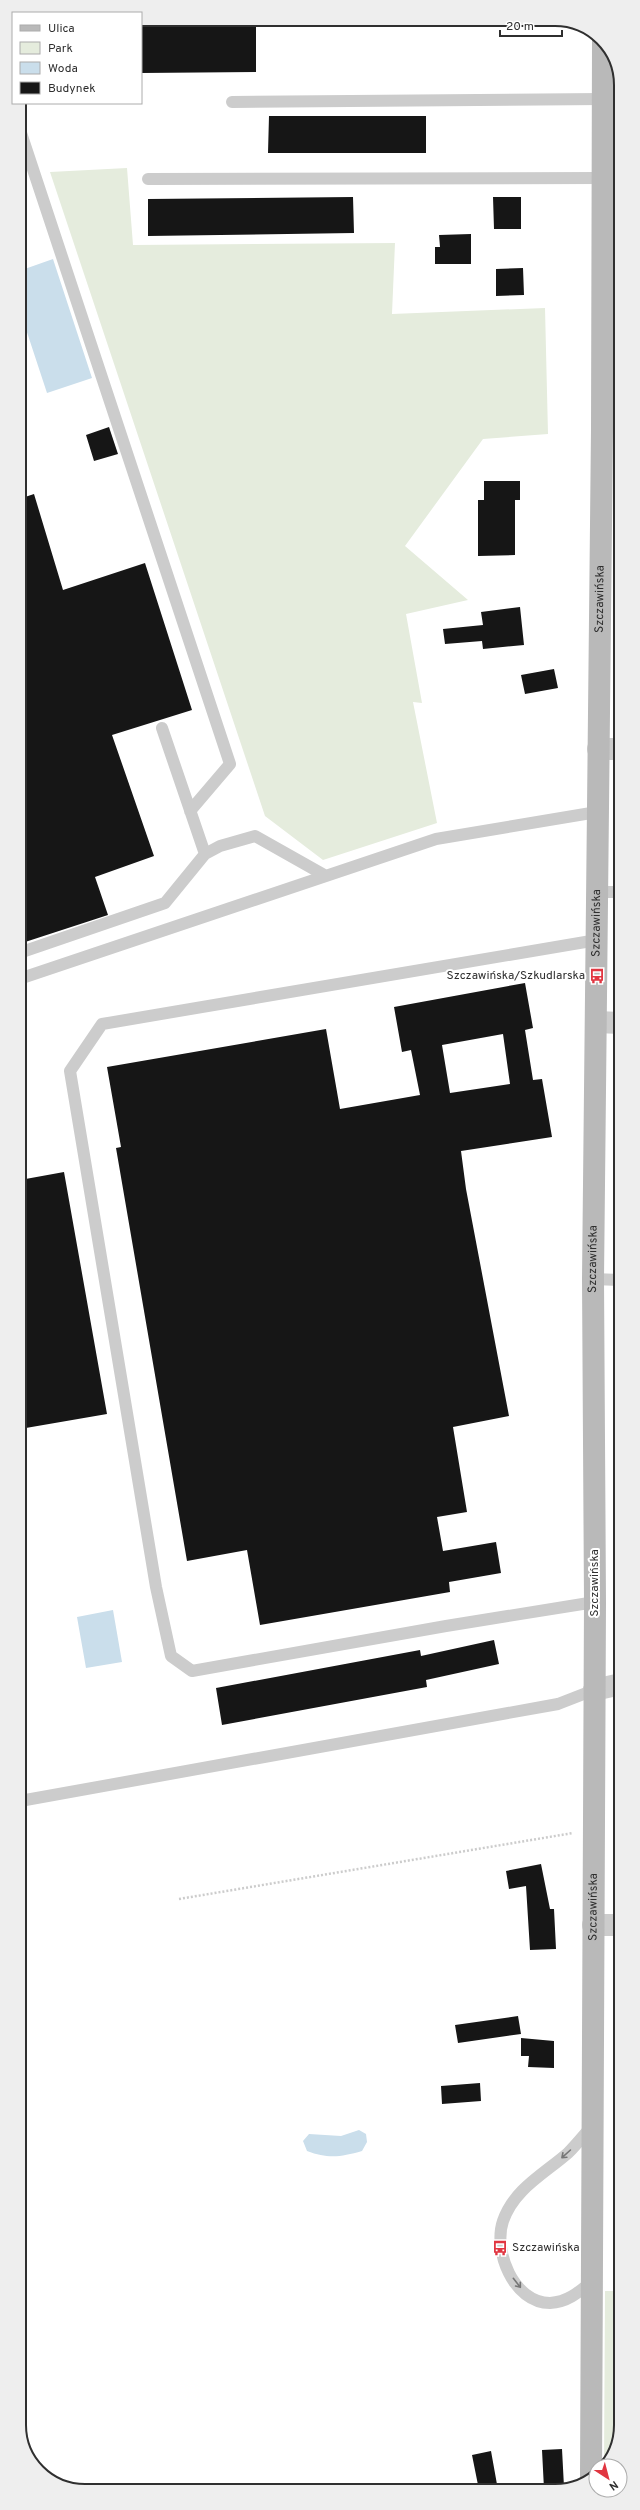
<svg xmlns="http://www.w3.org/2000/svg" width="640" height="2510" font-family="Overpass,sans-serif">
<style>
.green{fill:#e5ecdd}
.water{fill:#cadeeb}
.building{fill:#161616;fill-rule:evenodd}
.lines{fill:none;stroke-linecap:round;stroke-linejoin:round}
.path{stroke:#ccc;stroke-width:2.5;stroke-dasharray:2 2;stroke-linecap:butt}
.lane{stroke:#ccc;stroke-width:12}
.street{stroke:#ccc;stroke-width:22}
.secondary{stroke:#b9b9b9;stroke-width:22}
.oneway{stroke:#767676}
.labels{text-anchor:middle;dominant-baseline:central;stroke-width:4;stroke-linejoin:round;paint-order:stroke}
.street-label{font-size:12px;fill:#2f2f2f;stroke:#fff}
.poi-label{font-size:12px;fill:#2f2f2f;stroke:#fff;text-anchor:end}
.rim{fill:none;stroke:#2f2f2f;stroke-width:2}
</style>
<rect width="100%" height="100%" fill="#fff"/>
<path class="green" d="M127,168L133,245L395,243L392,314L545,308L548,434L483,439L405,546L468,600L406,614L422,703L413,702L437,823L323,860L265,816L50,172Z
M605,2291H621V2425L604,2466Z"/>
<path class="water" d="M53,259L92,378L47,393L19,308V271Z
M113,1610L122,1662L86,1668L77,1617Z
M359,2130L366,2134L367,2142L362,2151C341,2157 328,2159 307,2151L303,2141L309,2134L341,2136Z"/>
<path class="building" d="M141,19H256V72L141,73Z
M269,116H426V153H268Z
M353,197L354,233L148,236V199Z
M493,197H521V229H494Z
M471,234V264H435V247H440L439,235Z
M523,268L524,295L496,296V269Z
M109,427L118,454L94,461L86,435Z
M484,481H520V500H515V555L478,556V500H484Z
M34,494L63,590L145,563L192,710L112,735L154,856L95,877L108,915L19,944V499Z
M520,607L524,645L483,649L482,641L445,644L443,629L483,625L481,612Z
M554,669L558,688L525,694L521,675Z
M525,983L533,1028L525,1030L533,1080L542,1079L552,1137L461,1151L466,1189L509,1416L453,1427L467,1512L437,1517L443,1551L496,1542L501,1573L449,1582L450,1592L260,1625L247,1550L187,1561L116,1148L121,1147L107,1067L326,1029L340,1109L420,1095L411,1050L402,1052L394,1007ZM503,1034L510,1084L450,1093L442,1045Z
M64,1172L107,1414L20,1429V1180Z
M494,1640L499,1664L426,1680L427,1687L222,1725L216,1688L420,1650L421,1656Z
M541,1864L550,1909H554L556,1949L530,1950L526,1886L509,1889L506,1871Z
M518,2016L521,2034L458,2043L455,2025Z
M521,2038L554,2041V2068L528,2067L529,2056H521Z
M480,2083L481,2101L442,2104L441,2086Z
M562,2449L564,2487L544,2489L542,2450Z
M491,2451L498,2490H479L472,2455Z"/>
<g class="lines">
<path class="path" d="M618,1263V1140
M617,1405V1296
M179,1899L573,1833
M613,2307H621"/>
<path class="lane" d="M232,102L603,99
M19,127L230,764L190,811
M148,179L603,178
M162,728L205,854
M598,892H620
M19,953L165,903L205,854L220,846L255,836L326,876
M19,979L436,839L597,812
M593,1279L620,1280
M595,1602L446,1626L192,1671L171,1656L156,1587L70,1071L102,1024L597,940
M20,1801L558,1704L594,1690
M592,2126C584,2135 576,2145 568,2153C544,2174 514,2189 503,2221C493,2250 513,2303 550,2303C568,2302 579,2292 592,2281"/>
<path class="street" d="M603,312L620,313
M598,749H620
M597,1022L620,1023
M594,1690L621,1684
M593,1925H621"/>
<path class="secondary" id="s1" d="M591,2476L595,1602L593,1279L602,430L603,41"/>
</g>
<defs><path id="oneway-shaft" d="M-6 0H5M1.5-3L5.5 0L1.5 3" fill="none" stroke-width="1.6" stroke-linecap="round" stroke-linejoin="round"/></defs>
<g class="oneway">
<use href="#oneway-shaft" transform="translate(566 2154) rotate(138)"/>
<use href="#oneway-shaft" transform="translate(517 2283) rotate(52)"/>
</g>
<defs>
<g id="bus-bare" transform="scale(1.2)"><path d="M-5-6H5V4H4V6H2V4H-2V6H-4V4H-5ZM-3.5-4V0h7V-4ZM-3.5 1.2v1.5H-2V1.2ZM2 1.2v1.5H3.5V1.2Z" fill="#e13641" stroke="#fff" stroke-width="2.5" paint-order="stroke"/></g>
</defs>
<g fill-rule="evenodd">
<use href="#bus-bare" x="597" y="976"/>
<use href="#bus-bare" x="500" y="2248"/>
</g>
<g class="labels">
<g class="street-label">
<text stroke="none"><textPath href="#s1" startOffset="1877">Szczawińska</textPath></text>
<text stroke="none"><textPath href="#s1" startOffset="1553">Szczawińska</textPath></text>
<text stroke="none"><textPath href="#s1" startOffset="1217">Szczawińska</textPath></text>
<text transform="translate(595 1583) rotate(-90)">Szczawińska</text>
<text stroke="none"><textPath href="#s1" startOffset="569">Szczawińska</textPath></text>
</g>
<g class="poi-label">
<text x="585" y="976">Szczawińska/Szkudlarska</text>
<text x="512" y="2248" text-anchor="start">Szczawińska</text>
</g>
</g>
<path d="M0 0H640V2510H0ZM85 26H555A59 59 0 0 1 614 85V2425A59 59 0 0 1 555 2484H85A59 59 0 0 1 26 2425V85A59 59 0 0 1 85 26Z" fill="#eee" fill-rule="evenodd"/>
<path class="rim" d="M85 26H555A59 59 0 0 1 614 85V2425A59 59 0 0 1 555 2484H85A59 59 0 0 1 26 2425V85A59 59 0 0 1 85 26Z"/>
<rect x="12" y="12" width="130" height="92" fill="#ffffff" stroke="#acacac"/>
<rect x="20" y="25" width="20" height="6" fill="#b9b9b9" stroke="#acacac"/>
<text x="48" y="32" font-size="12" fill="#2f2f2f">Ulica</text>
<rect x="20" y="42" width="20" height="12" fill="#e5ecdd" stroke="#acacac"/>
<text x="48" y="52" font-size="12" fill="#2f2f2f">Park</text>
<rect x="20" y="62" width="20" height="12" fill="#cadeeb" stroke="#acacac"/>
<text x="48" y="72" font-size="12" fill="#2f2f2f">Woda</text>
<rect x="20" y="82" width="20" height="12" fill="#161616" stroke="#acacac"/>
<text x="48" y="92" font-size="12" fill="#2f2f2f">Budynek</text>
<g transform="translate(608 2478) rotate(144)"><circle r="19" fill="#ffffff" stroke="#acacac"/>
<path d="M0-3L7 15L0 10L-7 15Z" fill="#e13641"/>
<text y="-6" font-size="11" font-weight="bold" text-anchor="middle" fill="#2f2f2f">N</text>
</g>
<path d="M500 30v6h62v-6" fill="none" stroke="#2f2f2f" stroke-width="2"/>
<text x="506" y="30" font-size="12" fill="#2f2f2f" stroke="#ffffff" stroke-width="3" paint-order="stroke">20 m</text>
</svg>
